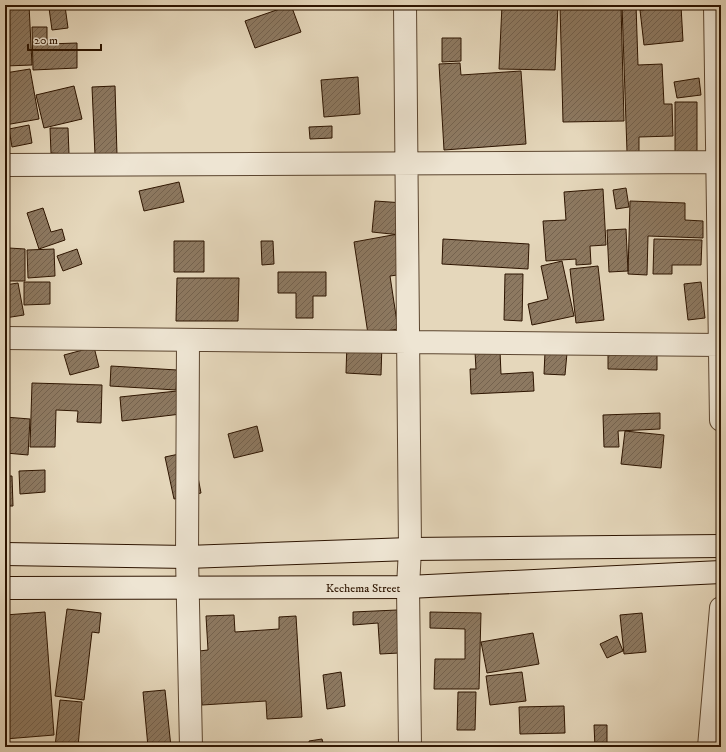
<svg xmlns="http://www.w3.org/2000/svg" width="726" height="752" font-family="'IM FELL DW Pica',serif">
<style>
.building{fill:url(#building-hatch);stroke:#2d1400}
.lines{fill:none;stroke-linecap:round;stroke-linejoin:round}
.street-casing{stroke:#5b452f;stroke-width:24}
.secondary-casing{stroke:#2d1400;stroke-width:24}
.street{stroke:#eee5d3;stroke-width:22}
.secondary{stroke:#eee5d3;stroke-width:22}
.labels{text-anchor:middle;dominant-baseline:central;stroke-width:3;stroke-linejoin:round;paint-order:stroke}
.street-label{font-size:12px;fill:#2d1400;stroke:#eee5d3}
</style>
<defs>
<pattern id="building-hatch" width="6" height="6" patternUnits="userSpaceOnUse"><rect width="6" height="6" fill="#8d7961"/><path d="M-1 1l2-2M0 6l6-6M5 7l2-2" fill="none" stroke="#74624e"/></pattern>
</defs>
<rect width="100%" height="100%" fill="#e5d7bb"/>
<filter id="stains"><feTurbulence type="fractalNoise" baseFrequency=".005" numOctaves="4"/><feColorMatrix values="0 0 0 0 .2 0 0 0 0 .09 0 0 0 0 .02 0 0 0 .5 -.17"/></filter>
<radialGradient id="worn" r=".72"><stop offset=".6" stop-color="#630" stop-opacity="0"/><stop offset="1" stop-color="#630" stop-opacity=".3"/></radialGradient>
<path class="building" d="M5,5H29L32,65L5,66Z
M90,5H111L110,9L90,8Z
M184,5H201L200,8L184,7Z
M291,5L301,32L255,48L245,21Z
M502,5H558L555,70L499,69Z
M560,5H621L624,121L563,122Z
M622,5H636L638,65L662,64L664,104H672L673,136L639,137V152H627Z
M65,6L68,28L52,30L49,8Z
M681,6L683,41L644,45L640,10Z
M32,27H47V44L77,43V68L33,70Z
M442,38H461V61L442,62Z
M460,63L461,75L521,71L526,144L444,150L439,64Z
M30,69L39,119L5,125V73Z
M358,77L360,114L324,117L321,80Z
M699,78L701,95L677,98L674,82Z
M74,86L82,119L44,128L36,95Z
M115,86L117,155H95L92,87Z
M675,102H697V153H675Z
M29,125L32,143L12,147L9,129Z
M332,126V138L310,139L309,127Z
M50,128H68L69,154L51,153Z
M179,182L184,202L144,211L139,191Z
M626,188L629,207L616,209L613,190Z
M603,189L606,245L590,246L591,264L576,265V259L546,261L543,221L566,220L564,192Z
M375,201L404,203L401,235L372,232Z
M630,201L685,203V220L703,221V238L648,236L647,275L628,274Z
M43,208L51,232L62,229L65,240L39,249L27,213Z
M626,229L628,271L609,272L607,230Z
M398,234L405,274L390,276L398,329L368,334L354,242Z
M443,239L529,244L528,269L442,264Z
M654,239L702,240L701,265H672V274H653Z
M174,241H204V272H174Z
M261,241H273L274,264L262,265Z
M9,248L25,249V281H8Z
M54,249L55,276L28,278L27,250Z
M77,249L82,264L63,271L57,256Z
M562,261L574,316L532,325L528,304L548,299L541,266Z
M598,266L604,320L576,323L570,269Z
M278,272H326V296H313V318H296V293H278Z
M505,274H523L522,321L504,320Z
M177,278H239L238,321H176Z
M24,282H50V304L24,305Z
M701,282L705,318L688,320L684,284Z
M18,283L24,315L5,318V285Z
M347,342L382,343L381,375L346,373Z
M94,347L99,367L70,375L64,355Z
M608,347H657V370L608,369Z
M500,351L501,374L533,372L534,391L471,394L470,369H476L475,352Z
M545,352L567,353L565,375L544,374Z
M111,366L177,370L176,390L110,386Z
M32,383L102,385L101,423L77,422L78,411L56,410L55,447H30Z
M196,389L198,412L122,421L120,397Z
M660,413V429L618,431L619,447H604L603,415Z
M5,417L30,419L28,455L6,453L7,437H5Z
M257,426L263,451L234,458L228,434Z
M625,431L664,435L661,468L621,464Z
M193,451L201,493L174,499L165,457Z
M45,470V492L20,494L19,471Z
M5,476H12L13,506H5Z
M67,609L101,613L99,633L92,632L84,700L55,696Z
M397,610L399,653L380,654L378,623L353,625V612Z
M45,612L54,735L5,739V615Z
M430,612L481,613L479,689H434L435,659H465V629L430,628Z
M642,613L646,652L624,654L620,615Z
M234,615L235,632L279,629V617L296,616L302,717L267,719L266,701L202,705L199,651L208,650L206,616Z
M533,633L539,664L487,673L481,642Z
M617,636L623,651L607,658L600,644Z
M341,672L345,706L327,709L323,675Z
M522,672L526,701L490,705L486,676Z
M165,690L171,747H148L143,692Z
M458,692H476L475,730H457Z
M60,700L82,702L78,747H55Z
M564,706L565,733L520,734L519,707Z
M594,725H607V747H595Z
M322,739L324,747H310L309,741Z
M437,745H471L470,747H437Z"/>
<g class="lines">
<g class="street-casing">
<path id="street" d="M405,5L410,549L408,587L410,747
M715,5L721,420
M5,165L721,162
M5,338L720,345
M188,340L187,557L191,747
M709,747L721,608"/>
</g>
<g class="secondary-casing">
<path id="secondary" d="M5,554L187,557L410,549L721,546
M5,588L408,587L721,572"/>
</g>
<use href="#street" class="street"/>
<use href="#secondary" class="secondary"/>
</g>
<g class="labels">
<g class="street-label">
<text x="363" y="588">Kechema Street</text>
</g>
</g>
<rect width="726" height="752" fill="none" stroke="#e5d7bb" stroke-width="20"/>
<rect x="6" y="6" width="714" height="740" fill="none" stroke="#2d1400" stroke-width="2"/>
<rect x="10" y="10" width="706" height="732" fill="none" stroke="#2d1400"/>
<path d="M28 44v6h73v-6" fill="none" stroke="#2d1400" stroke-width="2"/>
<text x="34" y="44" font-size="12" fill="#2d1400" stroke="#eee5d3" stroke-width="3" paint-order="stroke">20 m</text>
<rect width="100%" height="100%" filter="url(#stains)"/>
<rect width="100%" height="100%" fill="url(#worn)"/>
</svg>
